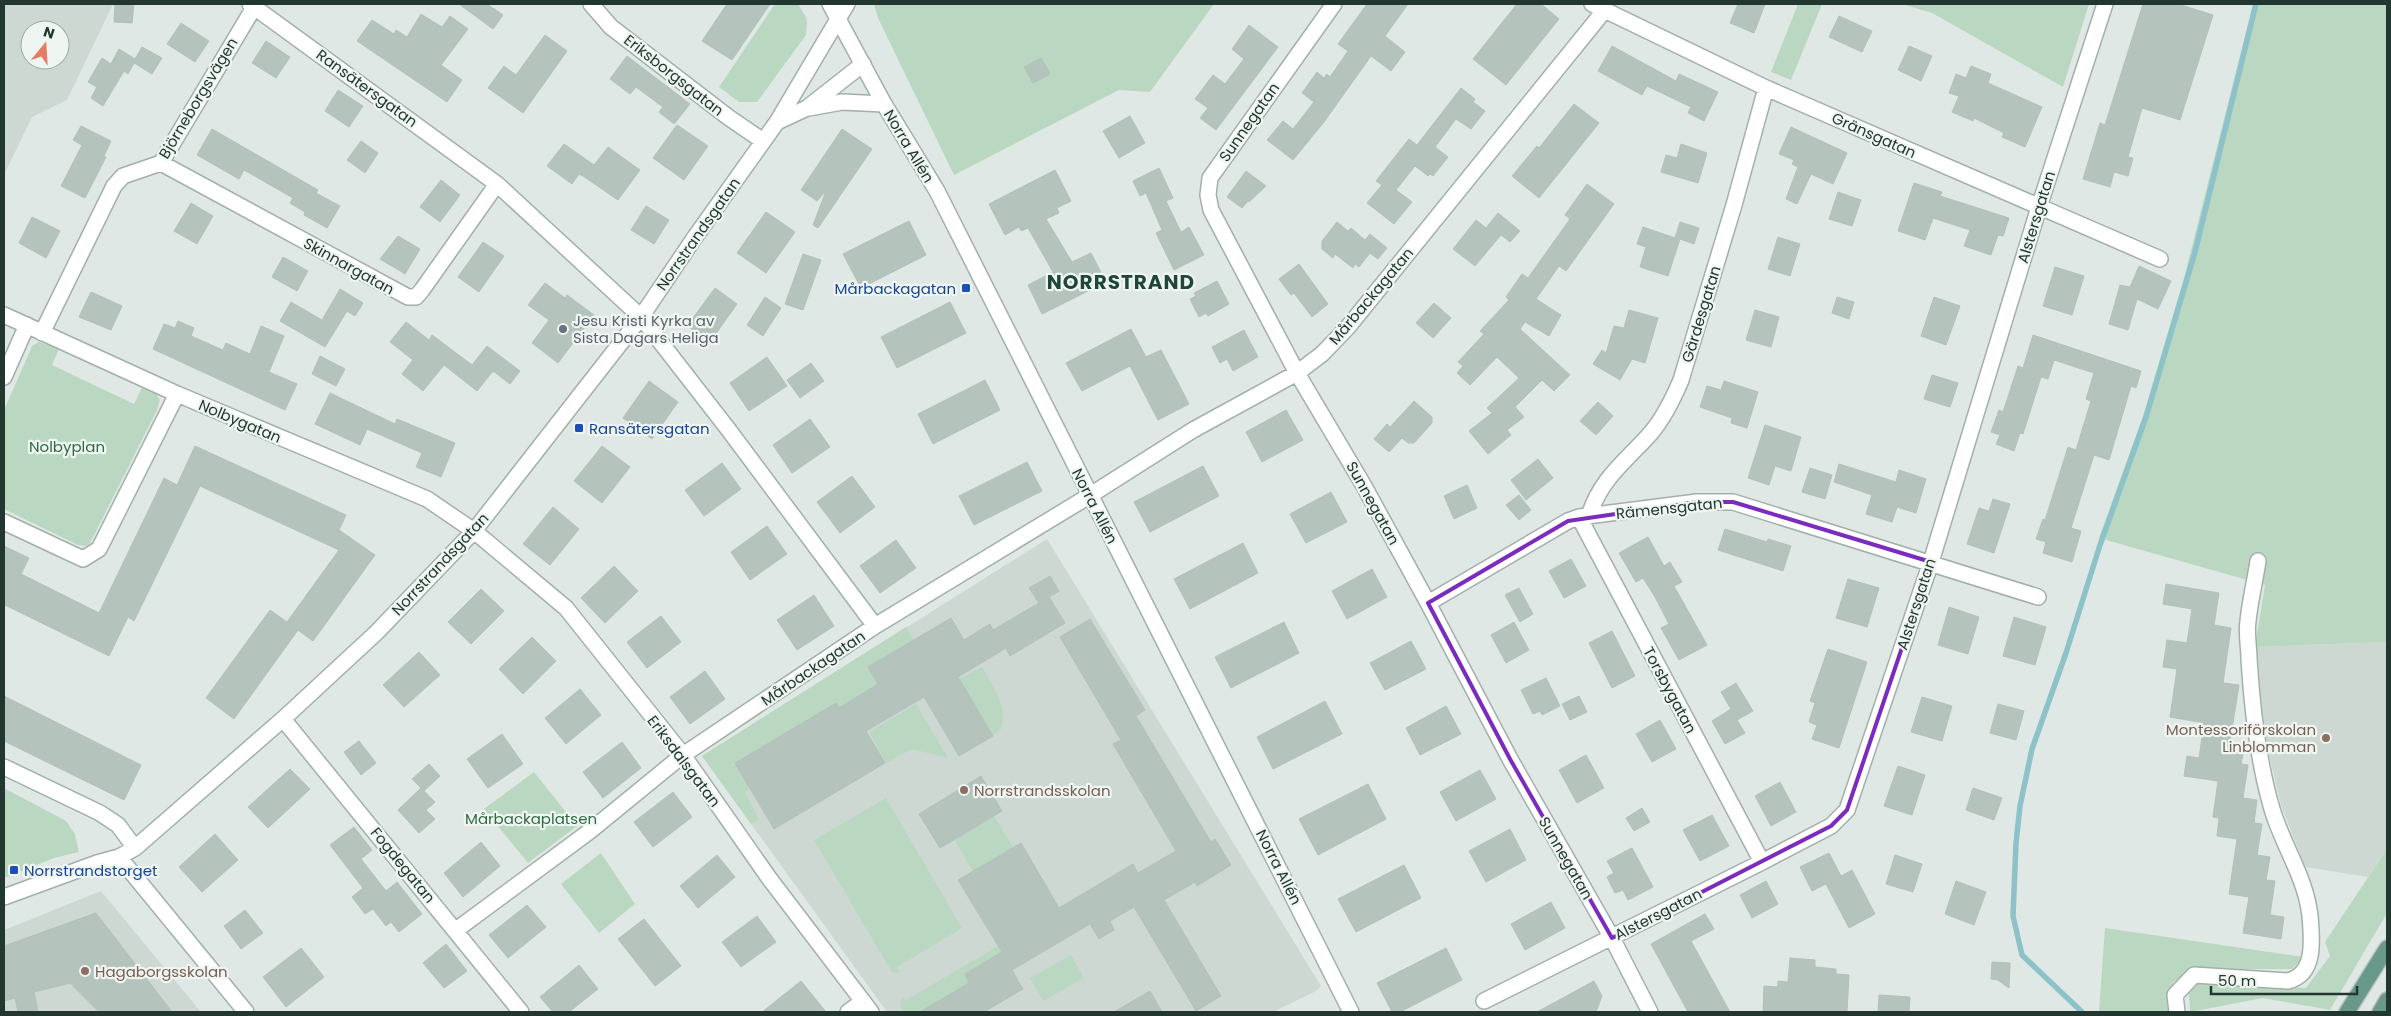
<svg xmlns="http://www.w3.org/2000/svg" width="2391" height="1016" font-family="Poppins,sans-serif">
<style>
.built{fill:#cdd8d3;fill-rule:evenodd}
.green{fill:#bad8c1}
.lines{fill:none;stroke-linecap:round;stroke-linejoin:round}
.stream{stroke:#8cc2c8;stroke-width:5.5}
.building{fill:#b5c3bd;stroke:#b2c1ba}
.minor-casing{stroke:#a3afaa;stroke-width:18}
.tertiary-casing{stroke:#a3afaa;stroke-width:18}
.primary-casing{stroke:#bdc3c1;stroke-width:18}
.minor{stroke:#fff;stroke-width:15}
.tertiary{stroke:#fff;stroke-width:15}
.primary{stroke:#68998a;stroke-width:15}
.marked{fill:none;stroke:#7b2cbf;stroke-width:4;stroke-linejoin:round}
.transit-dot{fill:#1a4fb4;stroke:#eff6f2;stroke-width:2}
.worship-dot{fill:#6b7280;stroke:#eff6f2;stroke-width:2}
.education-dot{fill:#8d6e63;stroke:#eff6f2;stroke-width:2}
.labels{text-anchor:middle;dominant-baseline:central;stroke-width:4.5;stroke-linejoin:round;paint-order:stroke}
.street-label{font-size:15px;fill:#223730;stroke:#eff6f2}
.transit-label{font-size:15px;fill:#164399;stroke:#eff6f2;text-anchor:start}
.worship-label{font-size:15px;fill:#5b616d;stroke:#eff6f2;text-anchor:start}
.park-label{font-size:15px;fill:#316944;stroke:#eff6f2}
.education-label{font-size:15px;fill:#785e54;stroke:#eff6f2;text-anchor:start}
.district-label{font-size:20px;font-weight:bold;letter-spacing:1px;fill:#20463b;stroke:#eff6f2}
</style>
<rect width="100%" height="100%" fill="#dfe8e4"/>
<path class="built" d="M4,4H113L67,100L32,117L4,175ZM30,30H60V60H30Z
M1047,539L1321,986L1316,991L1273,1012H887L702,756Z
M2387,642V849L2368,877L2305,867L2281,805L2260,715L2255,647Z
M101,891L201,1012H4V930Z"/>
<path class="green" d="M775,4H798L807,19L806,35L757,102H739L719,87Z
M874,4H1214L1150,92L1119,90L954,175L878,18Z
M1798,4H1822L1791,80L1771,72Z
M1902,4H2089L2063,87L1932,13Z
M2253,4H2387V642L2255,647L2265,585L2099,538L2143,416L2184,278Z
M39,342L59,349L52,365L134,404L142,388L156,394L160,400L157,410L90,543L86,546L78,545L4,509V410L30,351L32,346Z
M906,627L914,640L868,667L878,684L839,708L835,703L735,763L750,788L745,793L759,819L751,824L702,756Z
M982,667C993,687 1008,705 1001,729L993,735L959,679Z
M916,704L948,758L912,749L886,763L869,732Z
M534,772L577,826L528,863L484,809Z
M4,788L66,821L75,834L79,852L54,858L4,878Z
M886,798L962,928L897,967L900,972L896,973L892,972L886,962L814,840Z
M994,816L1013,847L973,871L954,839Z
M2387,849V913L2330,1010L2263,998L2190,1012L2189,993L2200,981L2306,988L2330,956L2325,942Z
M601,853L635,904L599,933L561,884Z
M2105,928L2304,957L2292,969H2191L2174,982L2167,999L2168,1012H2099Z
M998,946L1002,952L965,974L969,983L920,1012H903L900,1003L902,997L906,1000Z
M1071,955L1084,978L1043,1001L1030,978Z"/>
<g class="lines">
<path class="stream" d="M2082,1012L2022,955L2013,916L2016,843L2020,806L2032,749L2066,653L2100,545L2146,417L2195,252L2256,4"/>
</g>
<path class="building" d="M115,4H134L132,23L114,22Z
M459,4H487L503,15L493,29Z
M727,4H770L732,60L702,41Z
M1367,4H1408L1385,36L1405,52L1391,71L1371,56L1324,122L1293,160L1267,140L1283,121L1293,129L1314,102L1302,93L1317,72L1324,78L1327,74L1330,77L1348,51L1338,44Z
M1517,4H1541L1559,19L1506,85L1473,59Z
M1738,4H1765L1754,33L1730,23Z
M2143,4H2178L2213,15L2180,120L2142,108L2128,157L2133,158L2128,176L2114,172L2110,187L2083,179L2100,123L2105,125Z
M421,14L442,27L450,16L468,29L441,65L462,80L447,102L357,41L372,20L394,34L396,30L407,37Z
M1839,16L1872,31L1862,52L1829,37Z
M181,23L209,41L195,62L167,44Z
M1249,25L1278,47L1216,130L1200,118L1208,108L1195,99L1213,75L1225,84L1244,59L1232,49Z
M545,35L567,51L523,113L488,88L504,66L516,75Z
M266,41L290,57L276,78L252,63Z
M1612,46L1676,81L1679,74L1718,92L1704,121L1688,113L1691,107L1647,86L1642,95L1598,71Z
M1909,46L1932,56L1921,81L1898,70Z
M142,47L162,58L152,74L134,63L128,74L124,71L103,106L91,98L97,87L88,82L102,58L111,64L119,49L135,59Z
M627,56L690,104L674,124L659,112L663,107L636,87L630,94L610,79Z
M1041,58L1050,74L1033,83L1024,67Z
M1971,66L1991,74L1988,83L2042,107L2025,147L2002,137L2004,133L1974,118L1973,121L1952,112L1959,96L1949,93L1956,74L1966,78Z
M1461,88L1475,99L1473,102L1485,111L1471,129L1456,119L1435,147L1448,157L1433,176L1430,174L1428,176L1415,166L1396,190L1412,202L1394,224L1367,203L1382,185L1376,181L1409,139L1417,145Z
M338,90L363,106L349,127L325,111Z
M1574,104L1599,123L1539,198L1512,176L1537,146L1539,148Z
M1130,116L1145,143L1119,158L1103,131Z
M677,125L708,146L684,180L653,158Z
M81,126L111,141L104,156L106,157L85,198L61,186L82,145L73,140Z
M1791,127L1847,153L1833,184L1811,174L1797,204L1786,199L1798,167L1792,164L1794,160L1779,154Z
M212,129L318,190L316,193L340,206L327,228L304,215L305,212L290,203L293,198L244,170L239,179L197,155Z
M842,129L872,149L818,228L813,225L826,191L817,201L801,190Z
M361,141L378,153L365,173L347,160Z
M564,144L594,165L608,147L640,170L618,200L583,176L579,174L572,184L547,166Z
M1681,144L1707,153L1698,183L1661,172L1666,155L1677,158Z
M1159,168L1173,198L1166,201L1181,232L1189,227L1204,255L1174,270L1156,233L1162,230L1146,193L1140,196L1133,181Z
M1055,170L1071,201L1057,208L1059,213L1046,219L1072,262L1091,253L1106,282L1042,314L1028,285L1053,272L1028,228L1021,231L1019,227L1005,235L989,204Z
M1246,171L1266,186L1249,202L1248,201L1242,208L1227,197Z
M441,180L460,195L440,222L420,207Z
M1914,183L1942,192L1940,196L2009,218L2003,236L1998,235L1991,255L1964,246L1970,230L1933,218L1925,240L1898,231Z
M1587,184L1614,204L1566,271L1559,266L1536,299L1561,315L1549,336L1525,322L1520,329L1570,375L1554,391L1542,380L1515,407L1524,417L1507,430L1511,435L1488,454L1469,431L1492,413L1487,408L1519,378L1497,357L1470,385L1457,373L1463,366L1458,362L1484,334L1480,331L1509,300L1506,297L1522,274L1528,278L1570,219L1565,215Z
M1838,192L1861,200L1852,226L1829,219Z
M191,203L213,216L197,244L174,231Z
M646,206L669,220L654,244L631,230Z
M766,212L795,232L766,273L737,253Z
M1498,213L1520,231L1510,242L1501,235L1475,266L1453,249L1476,220L1486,228Z
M32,217L60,231L46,258L19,243Z
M909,221L926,255L861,288L843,254Z
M1337,222L1348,231L1351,228L1365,240L1370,234L1387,248L1378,259L1370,253L1359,267L1355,264L1353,268L1335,254L1333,258L1322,249V241Z
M1680,222L1699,228L1694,244L1680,239L1668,276L1640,267L1646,247L1637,244L1643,227L1675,238Z
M398,236L420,249L405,274L380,259Z
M1778,237L1800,244L1790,276L1768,269Z
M483,242L504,256L479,292L458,277Z
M803,254L821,260L803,310L785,304Z
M283,257L308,271L297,291L272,277Z
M1299,264L1328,304L1312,317L1294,293L1291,295L1279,279Z
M2139,266L2171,281L2158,309L2137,299L2128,330L2109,324L2120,285L2130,287Z
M2055,267L2084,276L2072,315L2043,306Z
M1217,281L1229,304L1208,316L1206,313L1199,317L1190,299L1196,296L1194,293Z
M545,283L565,298L567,295L594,315L558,363L532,343L549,320L528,305Z
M715,288L737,304L710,342L687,326Z
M340,289L363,303L355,316L347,311L325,347L280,321L291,302L322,320Z
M91,292L122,306L111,330L79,317Z
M765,297L781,308L763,336L747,325Z
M1837,297L1854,302L1849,319L1832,313Z
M1934,297L1960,306L1946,345L1921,336Z
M950,302L966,333L897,368L881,337Z
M1434,303L1451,318L1433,338L1416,323Z
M1629,310L1658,318L1645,363L1632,359L1620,380L1593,364L1602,350L1606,353L1614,326L1624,328Z
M1755,310L1779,317L1771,347L1746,340Z
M178,321L194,328L191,336L223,350L226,343L250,354L261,326L284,336L269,372L297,384L285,410L153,349L164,324L175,328Z
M406,322L429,340L432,335L472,365L487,346L520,371L510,384L493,371L477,391L444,365L423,391L402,374L413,360L390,342Z
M1131,329L1146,357L1161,350L1189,404L1158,420L1130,366L1082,391L1066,363Z
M1244,330L1258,357L1233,371L1227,359L1220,363L1212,347Z
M2033,335L2141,371L2136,388L2131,386L2109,460L2094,455L2071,528L2081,531L2072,562L2043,553L2046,542L2036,539L2043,519L2045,520L2068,447L2076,450L2091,401L2086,399L2094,373L2054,360L2048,379L2041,377L2023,434L2020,433L2014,451L1996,444L2000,435L1991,432L1999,410L2003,412L2018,366L2023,368Z
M320,356L345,369L336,386L312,374Z
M767,357L787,386L749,411L730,383Z
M811,363L824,381L800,398L787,380Z
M1932,375L1958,383L1950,407L1924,399Z
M985,380L1000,410L933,444L918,414Z
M649,381L678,402L652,439L623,418Z
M1724,381L1758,392L1747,428L1731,423L1732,418L1700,407L1707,386L1721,390Z
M330,393L395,424L397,419L455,443L441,477L416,467L422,453L367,429L360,445L315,424Z
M1414,401L1432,417V423L1414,443H1408L1402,438L1389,452L1374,439L1387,424L1390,427Z
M1598,402L1613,416L1596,435L1580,421Z
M1286,410L1303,440L1262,462L1246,432Z
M810,419L830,447L792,473L773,445Z
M1765,425L1801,437L1791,471L1775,466L1769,485L1748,478Z
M195,446L346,515L339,530L375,555L313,641L298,630L234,719L206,698L270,610L287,622L339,550L200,486L134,621L128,617L109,656L5,605L4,608V546L29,558L21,574L99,613L164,478L177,485Z
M602,446L630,467L602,503L574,481Z
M1538,459L1553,478L1526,500L1511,480Z
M1027,462L1042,491L974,525L959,496Z
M722,463L741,489L704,516L685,490Z
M1839,464L1896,482L1899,470L1926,479L1916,513L1897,507L1892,522L1866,514L1872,495L1834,482Z
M1203,466L1219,496L1150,532L1134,502Z
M1810,468L1832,475L1825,499L1802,492Z
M852,476L875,507L840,533L817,502Z
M1467,485L1477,508L1454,519L1444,496Z
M1331,492L1347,522L1306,543L1290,514Z
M1519,495L1531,510L1519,520L1506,505Z
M1993,499L2010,504L1994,553L1967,544L1979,508L1989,511Z
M553,507L579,529L550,565L523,544Z
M767,526L787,554L750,580L731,552Z
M1725,529L1767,542L1768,539L1791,546L1783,571L1718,550Z
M1648,537L1664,566L1670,562L1682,582L1674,586L1707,645L1679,660L1661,628L1669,624L1655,597L1643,578L1636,582L1619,553Z
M896,540L916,568L880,593L860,566Z
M1243,543L1258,573L1190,609L1174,579Z
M1571,559L1586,586L1564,598L1549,571Z
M614,566L638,591L605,623L581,598Z
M1372,569L1387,597L1347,619L1332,591Z
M1050,576L1059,591L1049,597L1065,623L1010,656L1006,648L958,677L993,736L959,756L924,697L866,731L885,763L774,829L735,763L836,703L839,708L878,684L868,667L951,618L964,640L990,624L993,630L1039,603L1029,588Z
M1848,579L1879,588L1867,627L1836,618Z
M2166,584L2219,593L2214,625L2231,628L2223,683L2239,685L2230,742L2245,744L2241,764L2248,765L2243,798L2257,800L2254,823L2262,824L2257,855L2270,857L2266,880L2275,881L2270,915L2284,917L2281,939L2243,933L2249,897L2229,894L2237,839L2217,836L2219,818L2213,817L2218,781L2184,776L2187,756L2199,758L2204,723L2170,717L2177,669L2163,667L2167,640L2187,643L2192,609L2163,604Z
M1519,588L1533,614L1520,622L1505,595Z
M481,589L504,611L471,644L448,622Z
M814,595L834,626L797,650L777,620Z
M1949,607L1979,617L1968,654L1938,645Z
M661,616L681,642L647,668L627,642Z
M2014,617L2046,627L2035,665L2003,656Z
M1090,619L1145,710L1136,716L1211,842L1215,839L1231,865L1197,886L1195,882L1164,900L1221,996L1196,1011L1134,907L1110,921L1114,930L1099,939L1090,924L1012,970L1023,989L984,1012H920L969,983L965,974L1002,952L958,880L1021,843L1059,908L1133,864L1138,873L1176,851L1113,744L1121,740L1060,637Z
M1284,622L1299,653L1231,688L1215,657Z
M1514,622L1529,650L1506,663L1491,635Z
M1612,631L1635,676L1612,688L1589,643Z
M532,637L556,661L523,694L499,669Z
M1411,641L1426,669L1385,690L1370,663Z
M1828,649L1867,662L1839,748L1812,739L1817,725L1809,722L1815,703L1810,701Z
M419,652L440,675L404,707L383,685Z
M705,671L725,699L690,724L670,697Z
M1546,678L1560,706L1542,715L1540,711L1533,714L1521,690Z
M1736,683L1753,711L1737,720L1734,715L1745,733L1725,744L1712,721L1731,709L1721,692Z
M580,689L601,715L566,744L545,718Z
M4,696L141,765L124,800L4,741Z
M1579,696L1587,712L1570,720L1562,704Z
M1922,697L1952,706L1942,741L1911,732Z
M1325,701L1342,734L1273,769L1257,737Z
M1998,704L2024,711L2016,740L1990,733Z
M1446,706L1461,734L1420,755L1406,728Z
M1660,720L1676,749L1652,762L1636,734Z
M502,734L523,764L488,788L467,759Z
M359,741L376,763L361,775L344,752Z
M622,742L641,768L603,798L583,772Z
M1586,755L1604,788L1577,803L1559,770Z
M429,764L440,776L424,791L435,802L426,810L435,819L419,833L398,810L421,788L412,779Z
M1898,766L1925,775L1912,815L1884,806Z
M290,769L310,789L268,828L248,807Z
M1480,770L1496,799L1456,821L1440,792Z
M981,776L1002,811L940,848L919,814Z
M1780,782L1796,812L1771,826L1755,796Z
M1368,784L1386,819L1318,855L1299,819Z
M1973,788L2002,798L1994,820L1966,810Z
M673,792L692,817L653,847L634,822Z
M1642,808L1650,822L1634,831L1626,818Z
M1712,815L1729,846L1700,861L1683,830Z
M354,827L372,850L361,859L386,891L397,882L422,914L399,932L391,922L386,926L373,909L365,914L352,897L363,888L330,845Z
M1510,829L1526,860L1486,882L1469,851Z
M215,834L238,860L202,892L179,867Z
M481,842L500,866L463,897L444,873Z
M1632,848L1653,887L1628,900L1623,890L1615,893L1607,877L1614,873L1607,861Z
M1829,853L1841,876L1852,870L1875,914L1849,928L1826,884L1812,891L1800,867Z
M717,855L735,877L698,908L680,886Z
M1895,855L1922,864L1913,892L1886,884Z
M1404,865L1421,898L1356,932L1338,899Z
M1766,881L1778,904L1752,918L1740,895Z
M1956,881L1986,892L1974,925L1945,914Z
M1551,902L1565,928L1525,950L1511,924Z
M527,905L546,927L508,958L489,935Z
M245,910L263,933L241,949L224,926Z
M96,913L172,1012H99L70,983L34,992L38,1012H18L15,998L4,1001V946Z
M1705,914L1714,929L1691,941L1730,1012H1688L1651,944Z
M757,916L776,942L741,967L722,942Z
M644,919L681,966L655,986L618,939Z
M446,944L467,971L444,988L423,963Z
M301,948L324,977L286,1007L263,977Z
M1446,948L1462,980L1400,1012H1392L1377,983Z
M1790,958L1815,960V967L1836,969V974L1849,975L1847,1012H1763L1764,986L1778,987V981L1788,982Z
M1992,962L2010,963L2009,988L1998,980L1991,979Z
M579,965L598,989L569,1012H553L540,997Z
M801,981L826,1012H762Z
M1594,981L1602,996L1596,1012H1537Z
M1150,991L1162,1012H1114Z
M1879,995L1910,997L1909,1012H1878Z"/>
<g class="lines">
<g class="minor-casing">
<path id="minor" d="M250,4L497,184L641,317L728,429L875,626
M591,4L611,27L728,117L763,141
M1334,4L1210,178L1208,195L1211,210L1297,373L1364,486L1428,603L1510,759L1612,938L1650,1012
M1592,4L1766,88L2160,259
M809,108L842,102L884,104
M777,122L807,108L863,64
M161,163L408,297H416L422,290L497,184
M4,315L177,394L427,499L474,531L566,608L683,755L769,878L871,1012
M42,333L114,186L123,176L161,163L256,4
M4,377L27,325
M1589,516C1600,479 1626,461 1650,434C1664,418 1673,399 1681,380L1734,205L1766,88
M1579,517L1762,862
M4,522L83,559L99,549L177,394
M1428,603L1568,521L1579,517L1697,502H1733L2038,597
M283,719L521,1012
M4,767L100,813L118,825L135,848
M119,857L246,1012
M4,897L97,863L119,857L135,848L283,719L376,633L474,531L641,317L695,237L777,122L847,4
M456,930L590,831L683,755L875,626L1089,496L1193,430L1297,373L1322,354L1348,327L1604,11
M1484,1001L1762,862L1831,826L1847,810L1931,562L2039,207L2105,4
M848,1012L863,1001
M2177,1012L2175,995L2194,975L2288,981C2316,974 2312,940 2310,916C2306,878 2283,846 2272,809C2258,761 2252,709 2249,659C2249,647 2246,633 2248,621C2250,601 2255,581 2258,561"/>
</g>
<g class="tertiary-casing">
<path id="tertiary" d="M830,4L884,104L937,191L1351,1012"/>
</g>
<g class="primary-casing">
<path id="primary" d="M2347,1012L2387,948
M2380,1012L2387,1000"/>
</g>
<use href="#minor" class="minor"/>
<use href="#tertiary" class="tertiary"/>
<use href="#primary" class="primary"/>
</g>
<path class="marked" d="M1697,502H1733L1931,562L1847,810L1831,826L1612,938L1510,759L1428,603L1568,521Z"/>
<g class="transit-dot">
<rect x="961" y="283" width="10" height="10" rx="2.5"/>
<rect x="574" y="423" width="10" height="10" rx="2.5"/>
<rect x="9" y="865" width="10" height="10" rx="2.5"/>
</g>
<circle class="worship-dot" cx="563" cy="329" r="5"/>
<g class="education-dot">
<circle cx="2326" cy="738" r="5"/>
<circle cx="964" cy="790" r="5"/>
<circle cx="85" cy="971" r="5"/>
</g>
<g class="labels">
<g class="street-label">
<text transform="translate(674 75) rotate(38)">Eriksborgsgatan</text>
<text transform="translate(367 88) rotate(36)">Ransätersgatan</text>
<text transform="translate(198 98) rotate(-59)">Björneborgsvägen</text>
<text transform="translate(1249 122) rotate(-55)">Sunnegatan</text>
<text transform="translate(1874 135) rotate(24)">Gränsgatan</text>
<text transform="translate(909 146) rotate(59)">Norra Allén</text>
<text transform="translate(2036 217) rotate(-73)">Alstersgatan</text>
<text transform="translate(698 234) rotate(-55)">Norrstrandsgatan</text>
<text transform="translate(349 266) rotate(29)">Skinnargatan</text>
<text transform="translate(1371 296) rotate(-50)">Mårbackagatan</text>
<text transform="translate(1701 314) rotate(-73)">Gärdesgatan</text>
<text transform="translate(240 421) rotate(23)">Nolbygatan</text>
<text transform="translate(1373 503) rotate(61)">Sunnegatan</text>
<text transform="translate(1095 506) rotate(63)">Norra Allén</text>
<text transform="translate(1669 508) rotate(-6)">Rämensgatan</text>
<text transform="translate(440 564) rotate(-47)">Norrstrandsgatan</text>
<text transform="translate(1916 604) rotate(-72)">Alstersgatan</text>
<text transform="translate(813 668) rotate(-34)">Mårbackagatan</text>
<text transform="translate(1670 690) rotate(62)">Torsbygatan</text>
<text transform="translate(684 761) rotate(53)">Eriksdalsgatan</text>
<text transform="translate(1566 858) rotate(60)">Sunnegatan</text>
<text transform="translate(403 865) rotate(51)">Fogdegatan</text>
<text transform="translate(1279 867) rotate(63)">Norra Allén</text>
<text transform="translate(1658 914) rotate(-27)">Alstersgatan</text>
</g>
<g class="transit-label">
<text x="956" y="288" text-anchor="end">Mårbackagatan</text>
<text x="589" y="428">Ransätersgatan</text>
<text x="24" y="870">Norrstrandstorget</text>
</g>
<g class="worship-label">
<text x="573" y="320">Jesu Kristi Kyrka av<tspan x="573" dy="17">Sista Dagars Heliga</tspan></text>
</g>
<g class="park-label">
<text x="67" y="446">Nolbyplan</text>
<text x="531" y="818">Mårbackaplatsen</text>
</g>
<g class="education-label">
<text x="2316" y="729" text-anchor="end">Montessoriförskolan<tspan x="2316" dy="17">Linblomman</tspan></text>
<text x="974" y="790">Norrstrandsskolan</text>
<text x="95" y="971">Hagaborgsskolan</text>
</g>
<g class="district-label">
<text x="1121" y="282">NORRSTRAND</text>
</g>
</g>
<rect width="2391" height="1016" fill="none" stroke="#223730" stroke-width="10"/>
<g transform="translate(45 45) rotate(18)"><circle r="24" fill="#eff6f2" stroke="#9daaa4"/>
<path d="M0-4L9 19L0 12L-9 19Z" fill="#e27d63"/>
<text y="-8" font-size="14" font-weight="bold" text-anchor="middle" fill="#223730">N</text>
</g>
<path d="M2211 986v8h146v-8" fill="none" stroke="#223730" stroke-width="2.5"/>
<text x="2218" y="986" font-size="15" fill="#223730" stroke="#eff6f2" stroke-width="4" paint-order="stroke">50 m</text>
</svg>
